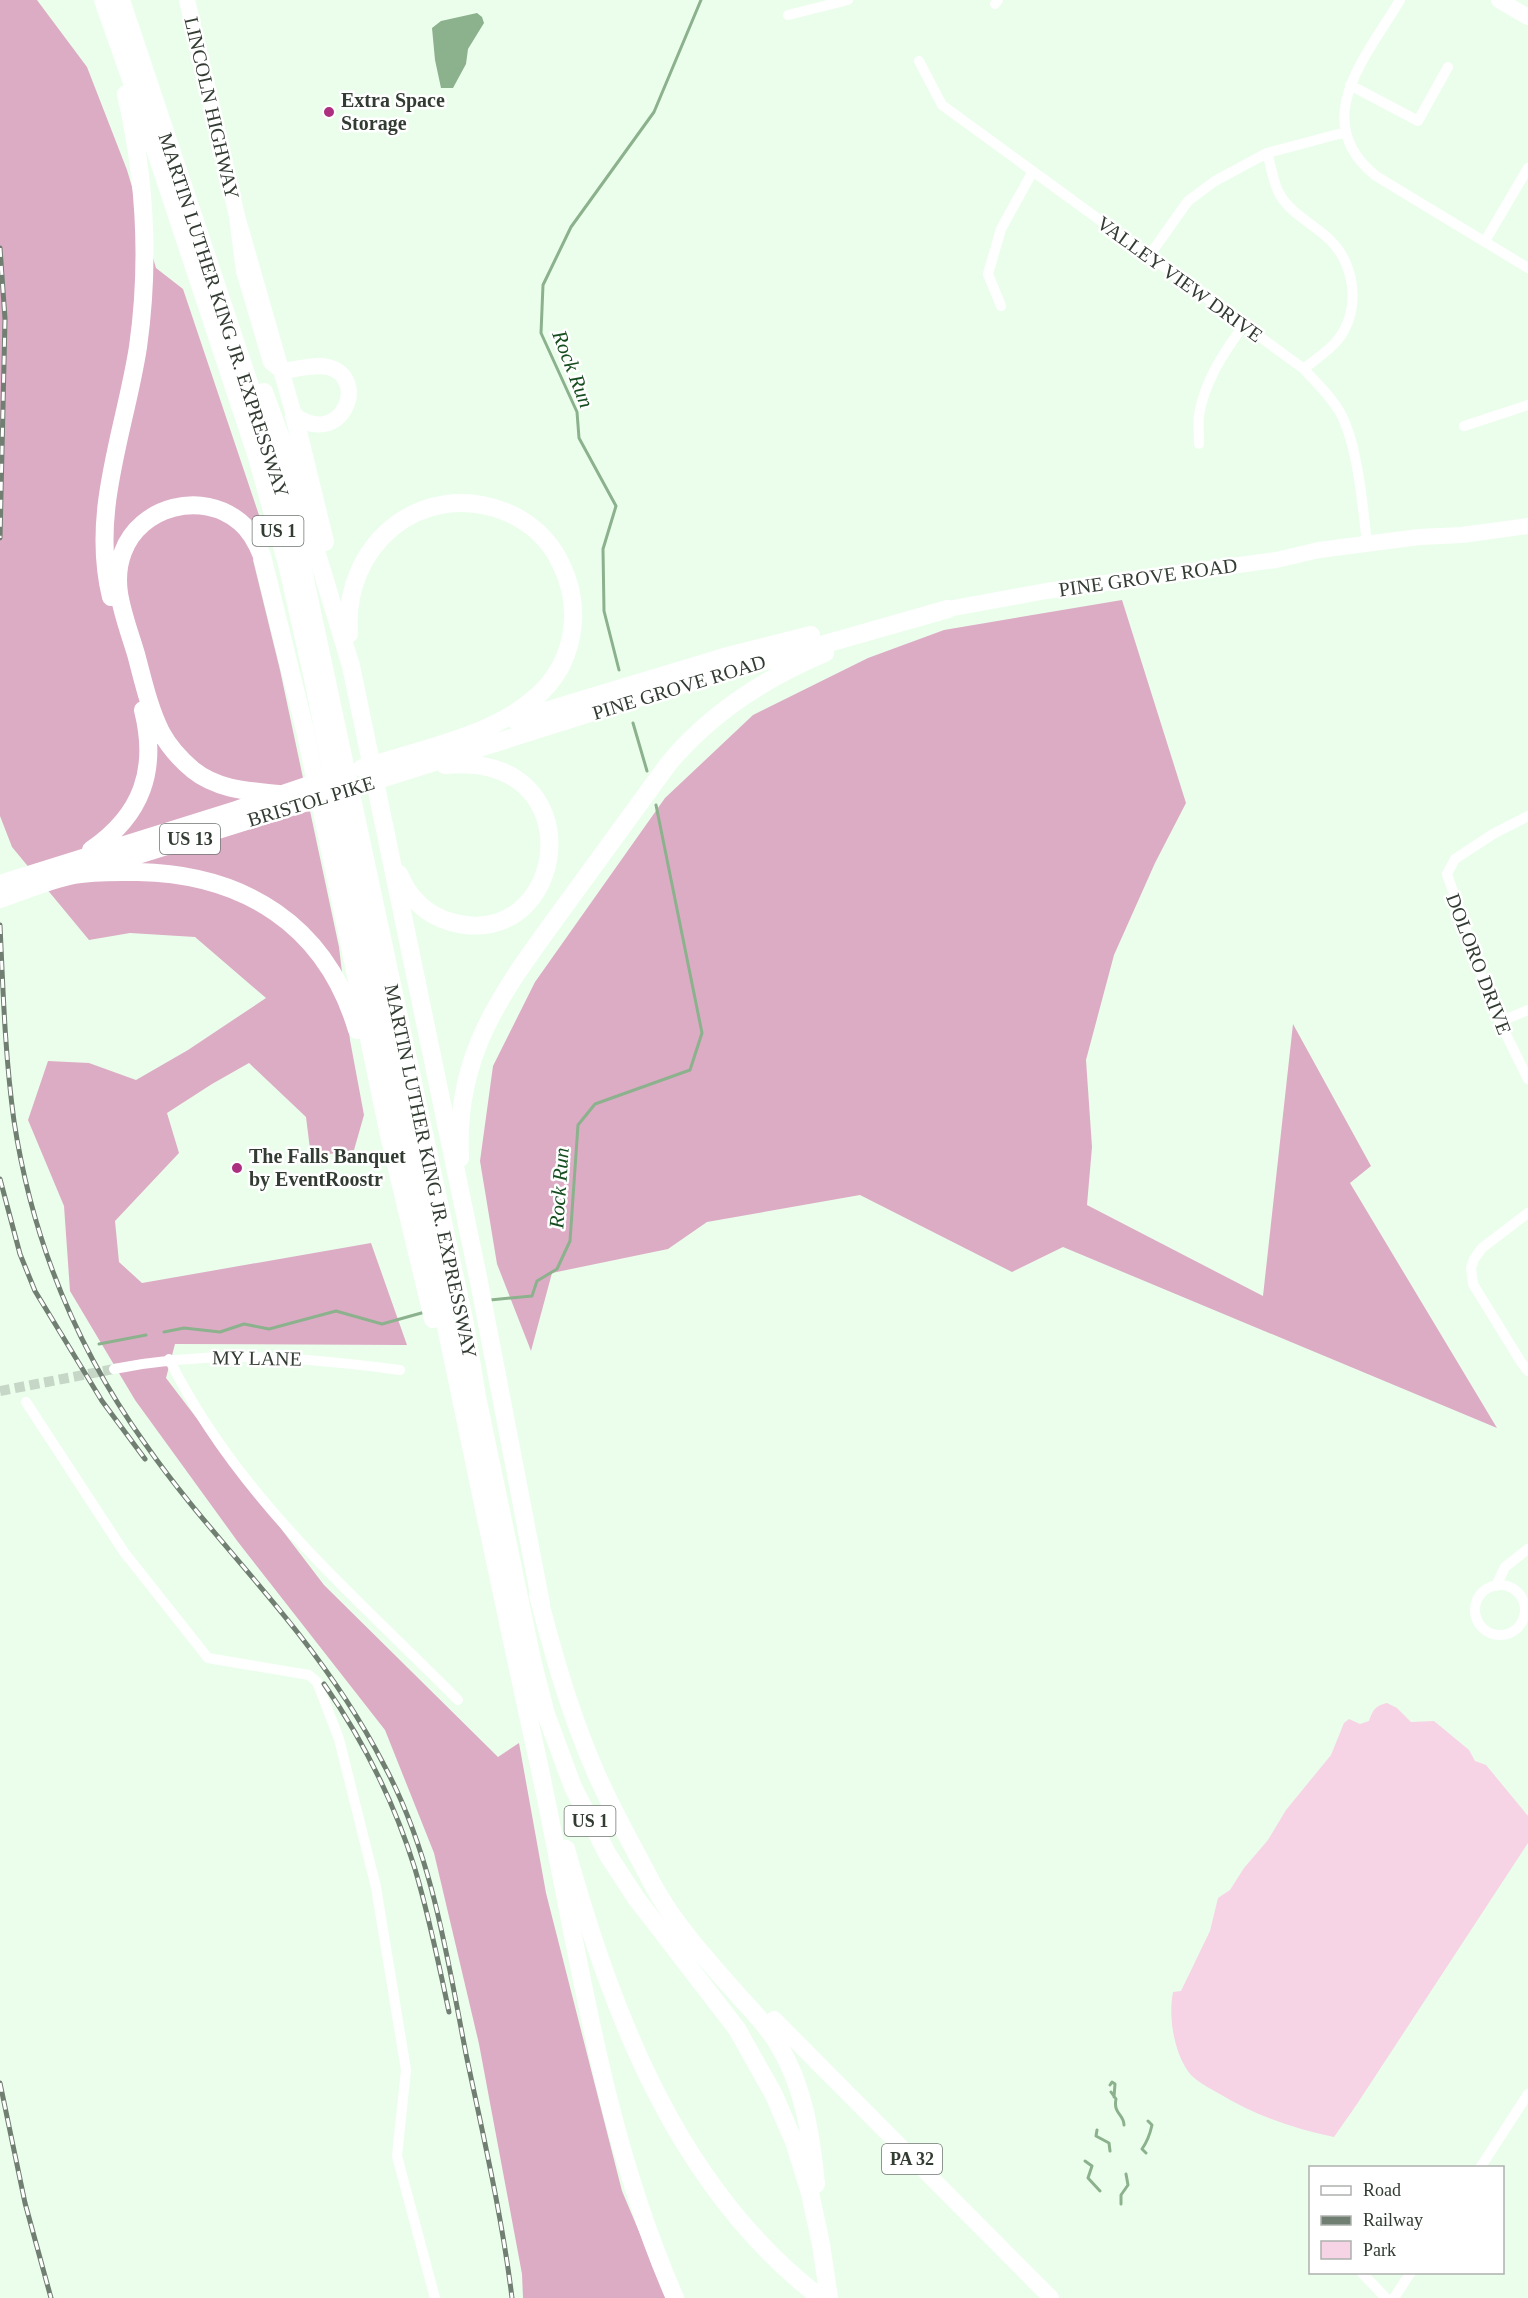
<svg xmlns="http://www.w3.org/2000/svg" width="1528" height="2298" font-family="'Times New Roman',serif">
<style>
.green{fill:#f6d3e5}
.forest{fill:#dcacc5}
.water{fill:#8cb18d}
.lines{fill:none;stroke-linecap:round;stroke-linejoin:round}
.stream{stroke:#8cb18d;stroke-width:3}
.minor-tunnel{stroke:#c6d7c7;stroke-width:10;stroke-dasharray:10 5;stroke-linecap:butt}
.minor{stroke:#fff;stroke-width:10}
.primary{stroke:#fff;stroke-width:16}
.motorway{stroke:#fff;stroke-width:18}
.rail-casing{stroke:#717e72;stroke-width:5}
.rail{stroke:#fff;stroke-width:3;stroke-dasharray:9;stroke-linecap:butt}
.poi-dot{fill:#ac2f80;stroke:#fff;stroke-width:2}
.labels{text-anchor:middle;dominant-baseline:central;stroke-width:5;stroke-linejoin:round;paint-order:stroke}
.shield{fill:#fff;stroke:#707670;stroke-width:1.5}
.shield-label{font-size:18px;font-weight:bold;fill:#333c33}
.poi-label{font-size:20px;font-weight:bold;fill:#333c33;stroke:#fff;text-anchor:start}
.street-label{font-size:20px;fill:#333c33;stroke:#fff}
.water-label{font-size:21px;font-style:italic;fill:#154d1e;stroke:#fff}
</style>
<rect width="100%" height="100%" fill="#ebfeec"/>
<path class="green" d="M1387,1703L1397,1708L1411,1722L1434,1721L1469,1750L1475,1761L1486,1765L1528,1816V1843L1357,2104L1334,2137C1292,2128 1254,2115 1218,2093C1209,2088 1198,2082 1191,2075C1174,2055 1168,2017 1173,1992L1181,1991L1210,1931L1218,1898L1230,1890L1244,1868L1268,1840L1286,1810L1331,1755L1344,1723L1349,1719L1360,1724L1369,1721C1373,1710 1375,1706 1387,1703Z"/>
<path class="forest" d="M0,0H37L87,67L127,170L156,268L183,289L263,527L253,560L280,670L339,947L350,1040L364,1115L354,1150L311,1157L306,1117L249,1063L212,1084L167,1113L179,1153L115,1221L119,1262L142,1283L371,1243L407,1345L175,1344L166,1378L324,1585L498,1757L519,1743L546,1893L622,2191L667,2298H523L522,2274L479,2044L434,1853L385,1730L238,1542L135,1400L70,1291L64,1206L28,1120L48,1061L89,1063L136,1080L188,1050L266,998L195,937L130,933L89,940L12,847L0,816Z
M1122,600L1186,803L1155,863L1114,955L1086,1060L1092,1147L1087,1205L1263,1296L1293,1024L1371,1166L1350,1183L1497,1428L1063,1247L1012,1272L860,1195L707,1222L668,1249L552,1273L531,1351L497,1264L480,1161L493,1066L535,982L665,798L753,715L868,658L944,630Z"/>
<path class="water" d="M477,13L482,17L484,23L468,49L466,64L453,88H441L435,60L432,28L441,21Z"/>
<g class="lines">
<path class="stream" d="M619,670L604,611L603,549L616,506L579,438L577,412L541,333L543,285L571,227L654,112L701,0
M633,723L647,771
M490,1300L532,1296L537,1281L557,1269L570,1241L578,1125L595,1104L690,1070L702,1033L656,805
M164,1332L184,1328L220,1332L244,1324L269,1329L336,1311L382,1324L425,1312
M99,1344L146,1335
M1110,2085L1112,2082L1115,2084L1114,2097
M1111,2092L1116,2099C1113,2114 1124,2114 1124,2125
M1097,2130L1096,2136L1109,2143L1110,2151
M1146,2153L1142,2149C1147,2142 1150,2134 1152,2125L1148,2121
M1085,2161L1092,2166L1088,2178L1100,2191
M1121,2204V2195L1128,2185L1126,2174"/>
<path class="minor-tunnel" d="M0,1391L114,1369"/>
<path class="minor" d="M1400,0C1367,56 1307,121 1376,176L1528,268
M995,4L998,0
M788,15L848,0
M919,61L942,105L1304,369C1317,384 1333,398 1342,416C1358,449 1363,507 1367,544
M1350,85L1418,121L1448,67
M1267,153C1271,165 1273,182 1279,193C1290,214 1314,224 1330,240C1358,267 1361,318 1333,345C1324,354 1313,361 1304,369
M1485,241L1528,168
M1149,256L1188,201L1215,181L1267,153L1346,132
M1001,306L988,274L1001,229L1033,171
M1464,426L1528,405
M1199,444C1199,434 1198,424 1199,415C1205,380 1224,352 1244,325
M1528,816L1493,834L1455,859L1447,874L1492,1006L1528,1079
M1499,1022L1528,1010
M1528,1213L1482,1248L1474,1259L1471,1268L1473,1284L1521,1362L1528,1371
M169,1359C238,1498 351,1592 458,1700
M114,1369C212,1349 302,1357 400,1370
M26,1402L124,1552L208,1658L309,1675L317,1682L339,1739L376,1887L406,2070L397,2156L435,2298
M1475 1610a25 25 0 1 1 50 0a25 25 0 1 1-50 0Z
M1496,1586L1505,1567L1528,1549
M1480,2168L1528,2094
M1361,2272L1386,2298
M1394,2298L1411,2272"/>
<path class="primary" d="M187,0L237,216L294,415C341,450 371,378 328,367C314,364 297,369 282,371L271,362L244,271L237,216
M1499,0L1528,17
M948,609L1046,591L1276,560L1319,550L1419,537L1462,535L1528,526
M774,2019L1051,2298"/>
<path class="motorway" d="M103,0L147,125L257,457L287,564L312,674C387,1035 458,1396 537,1756C577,1939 599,2125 675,2298
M121,0L254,398L301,561L440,1208L465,1324L477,1397L533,1664L546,1714L573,1787L608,1855L636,1898L737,2029L774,2095L795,2144L810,2193L821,2244L829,2298
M264,392L286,452L351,666L479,1282L541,1604
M294,415L325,542
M111,597C90,512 125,431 138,347C150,262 145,177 126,94
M349,634C342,546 420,478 506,512C530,522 550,540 561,564C570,582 574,601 573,621C571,654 556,682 530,702C487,737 416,751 362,768
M515,720L724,657L811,635
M365,784L660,691L948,609
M279,794C249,791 218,790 193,770C180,759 169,747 161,732C149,708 143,680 136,654C130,634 122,613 119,593C117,579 118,565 123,552C140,506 202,490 240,522C251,531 257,543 262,556L305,730L389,1135L433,1319
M91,850C142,815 158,770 143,710
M399,874C409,898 426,915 451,922C568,955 598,750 445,765
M74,875L330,795
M0,884L236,810L327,779
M0,899C24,891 49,880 74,875C94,871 117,872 138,872C244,874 326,925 357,1030
M460,1158C454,1050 507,986 567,903C601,857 635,810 669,763C711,713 765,678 825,653
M538,1595C553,1653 569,1710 593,1766C610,1807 633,1846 653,1885C675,1925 707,1960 737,1994C751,2010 767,2025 778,2044C804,2086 811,2135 816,2184
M566,1849C613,2016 678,2189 821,2298"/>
<g class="rail-casing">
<path id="rail" d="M0,248L5,319L0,538
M0,925C3,990 5,1056 14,1121C32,1239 76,1348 146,1445C192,1511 248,1569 298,1633C330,1674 360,1718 384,1765C432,1854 447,1956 466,2054C483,2135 502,2216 512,2298
M0,1179L20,1254L35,1291L102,1401L145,1459
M324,1684C363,1740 395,1804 415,1869C429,1916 439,1965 449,2012
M0,2083L25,2203L51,2298"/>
</g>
<use href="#rail" class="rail"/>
</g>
<g class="poi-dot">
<circle cx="329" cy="112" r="6"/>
<circle cx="237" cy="1168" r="6"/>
</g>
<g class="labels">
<g class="shield">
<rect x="252.5" y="516" width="51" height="30" rx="4.5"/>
<rect x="160" y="824" width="60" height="30" rx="4.5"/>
<rect x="564.5" y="1806" width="51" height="30" rx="4.5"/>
<rect x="882" y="2144" width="60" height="30" rx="4.5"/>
</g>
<g class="shield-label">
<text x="278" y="531">US 1</text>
<text x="190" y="839">US 13</text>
<text x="590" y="1821">US 1</text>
<text x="912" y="2159">PA 32</text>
</g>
<g class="poi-label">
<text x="341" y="100">Extra Space<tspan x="341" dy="23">Storage</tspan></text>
<text x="249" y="1156">The Falls Banquet<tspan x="249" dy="23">by EventRoostr</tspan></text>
</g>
<g class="street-label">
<text transform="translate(212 108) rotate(77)">LINCOLN HIGHWAY</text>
<text transform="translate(1180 279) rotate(36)">VALLEY VIEW DRIVE</text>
<text transform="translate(224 315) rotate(72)">MARTIN LUTHER KING JR. EXPRESSWAY</text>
<text transform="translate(1148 577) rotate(-8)">PINE GROVE ROAD</text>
<text transform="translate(679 687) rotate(-17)">PINE GROVE ROAD</text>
<text transform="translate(311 801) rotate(-17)">BRISTOL PIKE</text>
<text transform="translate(1479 964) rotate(69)">DOLORO DRIVE</text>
<text transform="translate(431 1171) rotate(78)">MARTIN LUTHER KING JR. EXPRESSWAY</text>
<text transform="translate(257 1358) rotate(1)">MY LANE</text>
</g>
<g class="water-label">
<text transform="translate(573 369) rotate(69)">Rock Run</text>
<text transform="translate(559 1188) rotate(-86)">Rock Run</text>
</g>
</g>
<rect x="1309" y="2166" width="195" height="108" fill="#ffffff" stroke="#adb1ad" stroke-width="1.5"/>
<rect x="1321" y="2186" width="30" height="9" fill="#ffffff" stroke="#adb1ad" stroke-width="1.5"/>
<text x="1363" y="2196" font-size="18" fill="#333c33">Road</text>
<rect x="1321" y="2216" width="30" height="9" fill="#717e72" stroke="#adb1ad" stroke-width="1.5"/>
<text x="1363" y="2226" font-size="18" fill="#333c33">Railway</text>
<rect x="1321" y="2241" width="30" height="18" fill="#f6d3e5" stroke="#adb1ad" stroke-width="1.5"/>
<text x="1363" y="2256" font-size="18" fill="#333c33">Park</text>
</svg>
